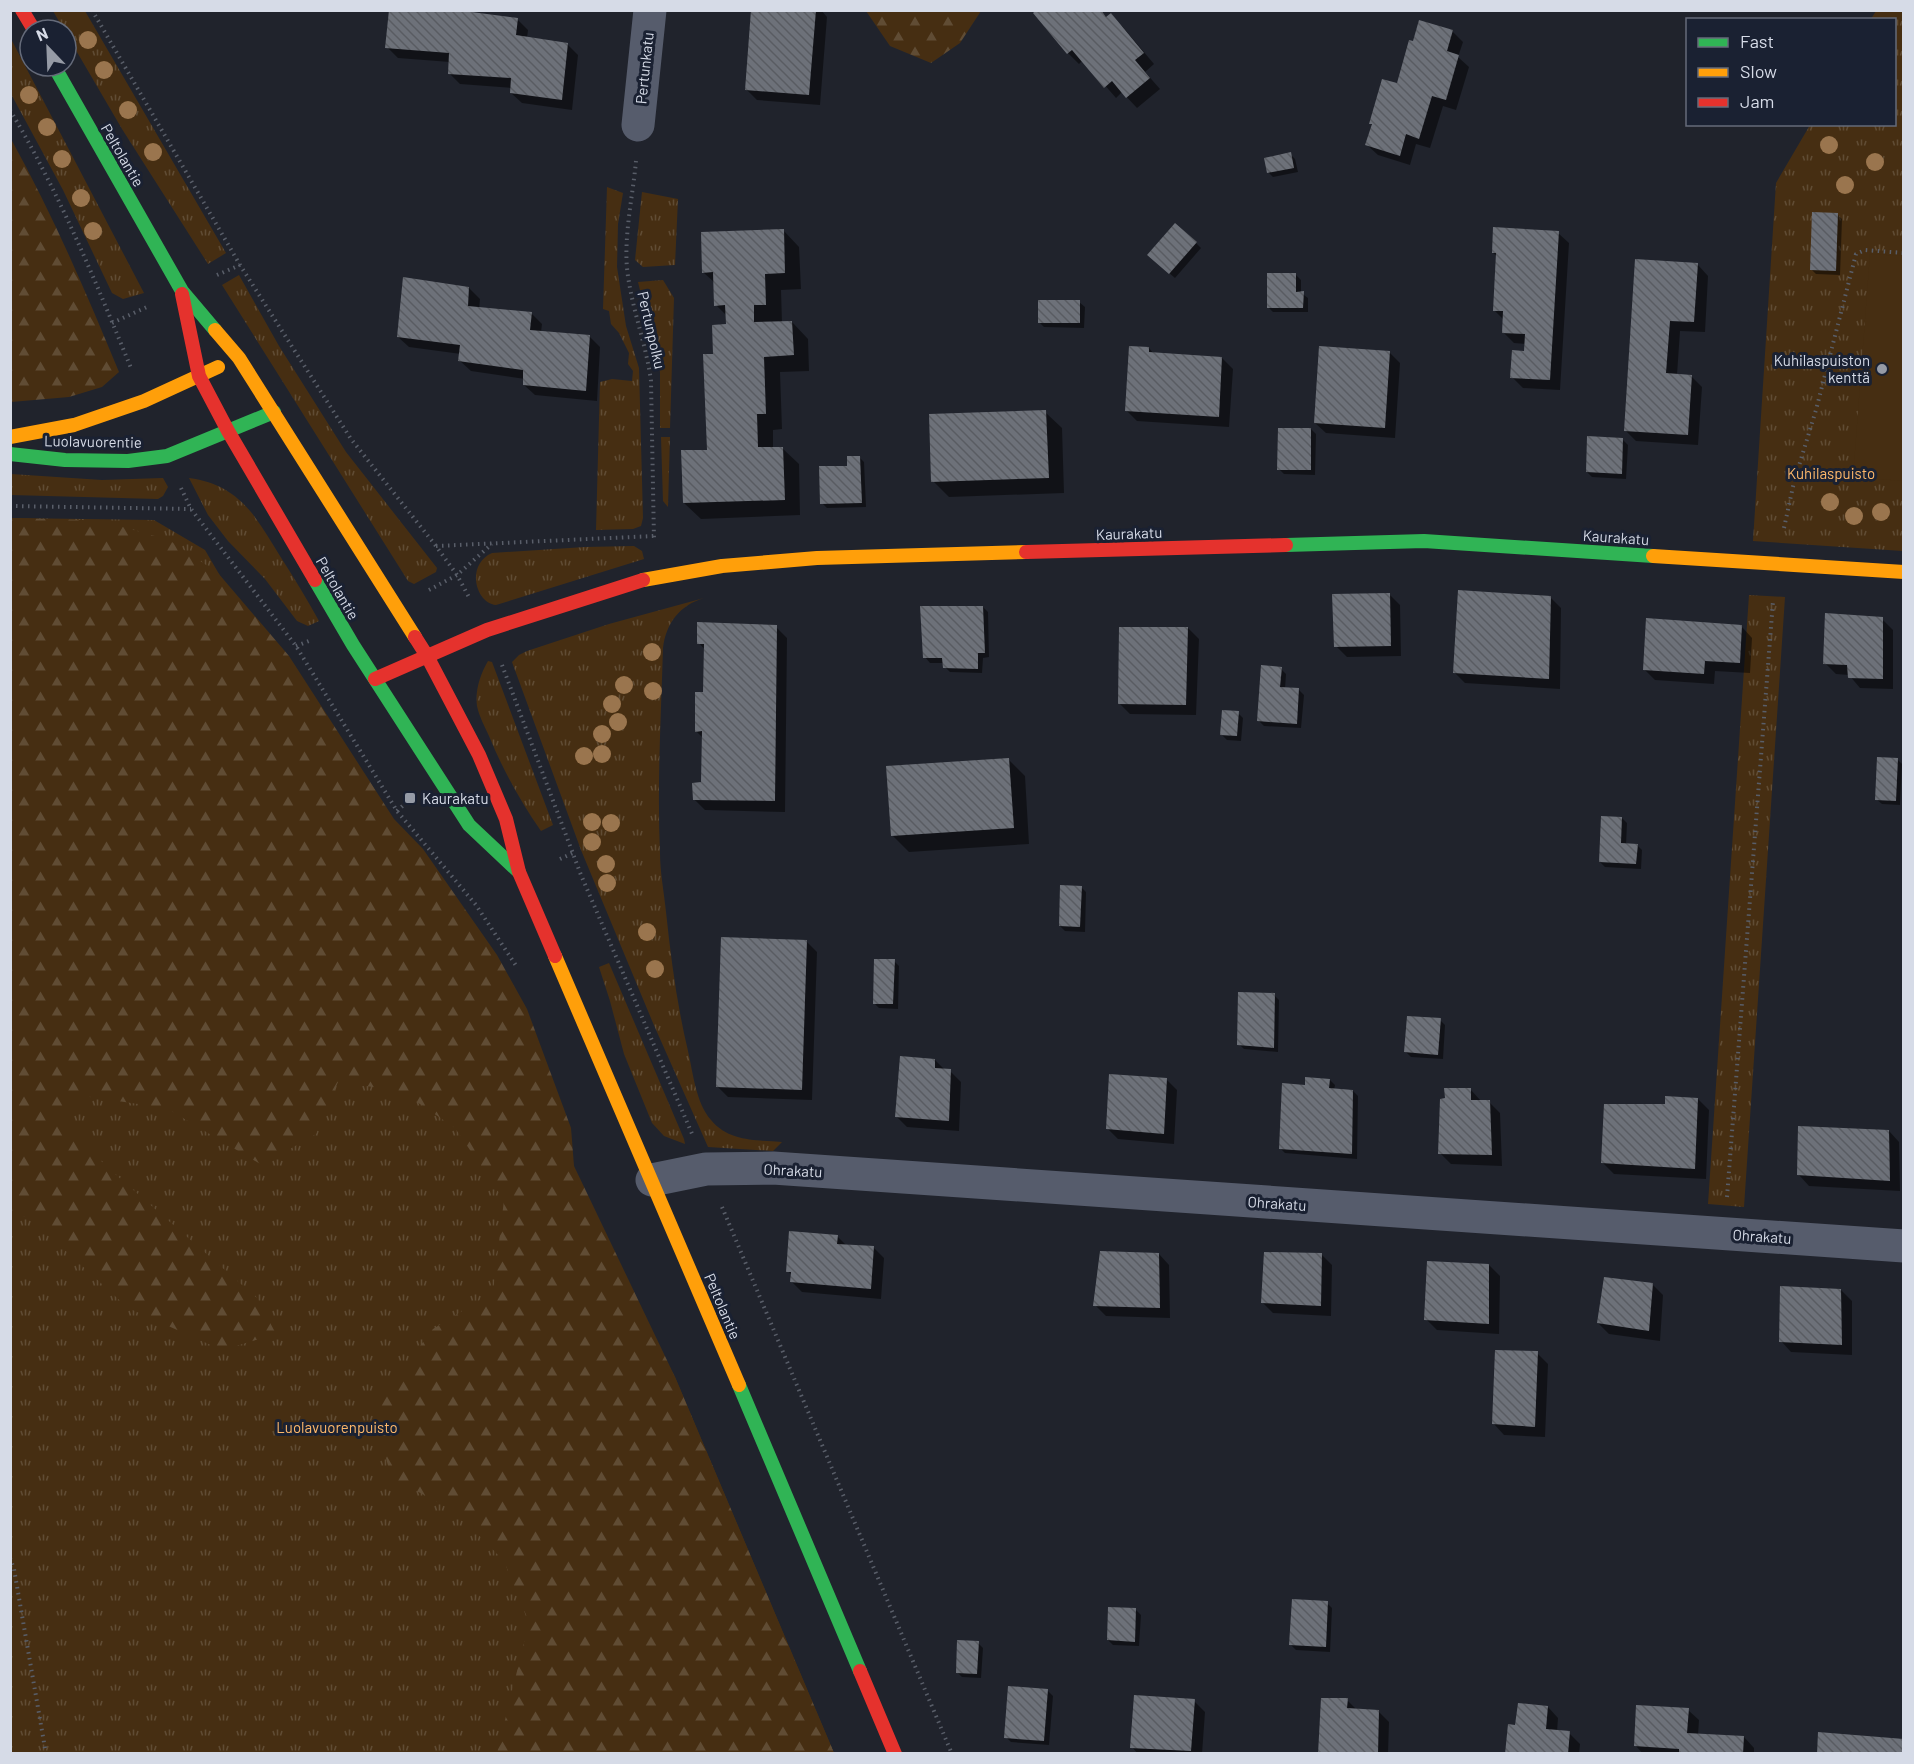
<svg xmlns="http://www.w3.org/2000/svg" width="1914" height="1764" font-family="Barlow,sans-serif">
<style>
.grass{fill:url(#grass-tufts)}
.forest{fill:url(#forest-firs)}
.garden{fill:#462e12}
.shadow{fill:#0007}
.building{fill:url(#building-back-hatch)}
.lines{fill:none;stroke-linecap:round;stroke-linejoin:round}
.path{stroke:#595e69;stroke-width:4;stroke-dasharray:1.5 4.5;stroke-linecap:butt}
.street{stroke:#565c6c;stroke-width:33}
.fast{stroke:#30b455;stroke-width:14}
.slow{stroke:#ff9f0a;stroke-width:14}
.jam{stroke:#e5322d;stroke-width:14}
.tree{fill:#9a754e}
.poi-dot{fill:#969ba6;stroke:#1a2132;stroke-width:2}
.labels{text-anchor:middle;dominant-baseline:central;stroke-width:6;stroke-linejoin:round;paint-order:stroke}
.street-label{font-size:15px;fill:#d6dbe7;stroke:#1a2132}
.poi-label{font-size:15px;fill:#d6dbe7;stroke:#1a2132;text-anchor:end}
.park-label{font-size:15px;fill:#feb86a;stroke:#1a2132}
</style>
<defs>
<pattern id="grass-tufts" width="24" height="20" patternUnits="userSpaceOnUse" patternTransform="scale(1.5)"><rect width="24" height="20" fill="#462e12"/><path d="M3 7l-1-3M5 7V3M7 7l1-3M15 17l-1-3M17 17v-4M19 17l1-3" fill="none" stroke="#604c34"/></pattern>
<pattern id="forest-firs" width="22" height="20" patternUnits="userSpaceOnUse" patternTransform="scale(1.5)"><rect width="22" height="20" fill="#462e12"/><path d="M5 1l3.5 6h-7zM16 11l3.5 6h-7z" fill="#604c34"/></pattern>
<pattern id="building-back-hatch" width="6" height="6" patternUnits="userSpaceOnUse" patternTransform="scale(1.5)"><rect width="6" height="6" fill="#6d7179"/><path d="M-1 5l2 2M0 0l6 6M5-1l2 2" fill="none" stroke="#595c62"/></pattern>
</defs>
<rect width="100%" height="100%" fill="#20232c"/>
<path class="grass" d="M53,11H85L226,253L208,264L122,129Z
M1876,11H1903V551L1753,541L1776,183L1810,125L1894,124V20L1871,19Z
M10,37L144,293L123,299L112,293L63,190L11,94Z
M607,187L623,193L618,224L617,267L626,326L639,368L643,518L641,526L633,529L596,530L600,382L612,379L632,381L633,371L628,364L629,353L619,333L611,324L609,311L603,309Z
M642,192L678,199L675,265L643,267L635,260Z
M239,275L279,346L346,452L437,568L436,572L414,584L408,581L222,285Z
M663,280L674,298L670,428H660V372L638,282Z
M661,437H670L668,507L663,501Z
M11,474L102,480L163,478L168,487L163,496L158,499L11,495Z
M189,478C240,485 256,517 280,556C294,578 307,599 319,621L308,626L297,621L265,579L228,541L208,515Z
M11,518L154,520L205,550L378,846L675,1377L834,1753L11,1754Z
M634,546L642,551L644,559L496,605C476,604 465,565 492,553L585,547Z
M1749,595L1785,597L1744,1207L1708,1204Z
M704,598C680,605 666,623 663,648C661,716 657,785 660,853C660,872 664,892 666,912C671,959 677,1005 688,1051C693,1073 696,1103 711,1120C729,1142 757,1140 782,1142L773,1151L708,1147L653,1023L581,850L512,662L519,655L527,651L609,624Z
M488,661L492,662L553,825L541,831C520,801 503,770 489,736C485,727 479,716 477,706C475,690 480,675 488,661Z
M609,963L684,1139L685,1144L664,1136L652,1123L624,1054L610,1001L599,967Z"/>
<path class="forest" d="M866,11H981L960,43L931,63L890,46Z
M11,139C53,215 86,292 119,372L102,387L69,397L11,402Z
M11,518L83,520L123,527L169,540L218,573L289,656L394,819L423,849L497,955L527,1009L571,1128L574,1166L675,1377L834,1753H497L529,1622L504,1561L457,1513L391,1477L373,1408L433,1329L493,1292L504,1200L455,1128L401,1091L338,1082L316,1134L262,1165L166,1108L76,1095L64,1126L115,1174L257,1298L276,1334L222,1350L128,1308L30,1218L11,1214Z"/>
<path class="garden" d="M1870,254L1903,256V481L1853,477Z"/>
<path class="shadow" d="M390,10H467V14L517,19L528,30L527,38L568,45L578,55L572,110L522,103L511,93L512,88L460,84L449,73L450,62L398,58L387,47Z
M753,10H821L827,17L820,105L757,100L746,89Z
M1101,10L1107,18L1122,26L1154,64L1145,72L1160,89L1137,108L1122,92L1116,98L1083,60L1079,64L1068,53L1035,14Z
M1452,31L1463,42L1458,57L1469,67L1456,110L1443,106L1430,148L1416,144L1410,165L1378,155L1367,145L1373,126L1370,123L1398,85Z
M1290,154L1295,159L1298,172L1273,177L1268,172Z
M1837,214L1842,219L1840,275L1816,274L1811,269Z
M783,230L799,247L801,289L781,290L782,323L792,322L808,339L809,371L780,372L782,429L773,430V448H782L799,464L800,515L701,519L684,503L708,451L715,355L727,326V316L716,305L715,283L704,273Z
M1558,233L1569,243L1560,390L1523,388L1512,377L1525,353L1526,344L1514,343L1503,332L1504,320L1494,310L1498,257L1493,253Z
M1196,243L1201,248L1175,278L1154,260Z
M1636,261L1698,265L1708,276L1705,332L1680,331L1677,375L1691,376L1702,387L1698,445L1636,441L1625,430Z
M1296,275L1301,280V293L1308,298V312H1273L1268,307Z
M469,288L480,299L479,309L531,313L542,324L541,332L589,336L600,347L597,401L535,395L524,385L525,379L471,371L460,361L461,354L409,347L398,337Z
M1079,302L1085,307L1084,328L1044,327L1039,322Z
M1149,348L1154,354L1222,358L1233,369L1229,427L1137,421L1126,410Z
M1389,352L1400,363L1395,438L1326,433L1315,423Z
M1045,412L1062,428L1064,493L949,497L933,481Z
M1311,429L1316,434L1315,475L1284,474L1279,469Z
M1623,440L1628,445L1626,479L1592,477L1587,472Z
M859,457L864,462L866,507L827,508L822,503Z
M1389,594L1400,605L1401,656L1347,657L1336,646Z
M1550,597L1561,608L1560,689L1465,683L1454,672Z
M983,607L988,612L989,657L983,658L982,673L950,672L945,667L944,663H930L925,657Z
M1882,619L1893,630V689L1860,688L1849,675L1836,674L1825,663Z
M776,627L787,638L785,812L705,810L694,799L702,784L703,738L696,731L704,694L705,650L699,643Z
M1742,627L1752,638L1750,673L1715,671L1714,684L1655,680L1644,669Z
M1188,628L1199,639L1196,715L1130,714L1119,703Z
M1281,669L1286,674L1285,689L1299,690L1304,695L1301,728L1264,726L1259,721Z
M1238,713L1243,718L1241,741L1227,740L1222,735Z
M1008,759L1025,776L1029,844L909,852L893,836Z
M1897,759L1902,764L1900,805L1882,804L1876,799Z
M1622,818L1627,823L1626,845H1637L1642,850L1641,869L1605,867L1600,862Z
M1081,887L1086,892L1085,932L1065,931L1060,926Z
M807,942L817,952L812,1100L728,1097L717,1086Z
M894,961L899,966L898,1009L879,1008L874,1003Z
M1274,995L1279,1000L1278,1052L1244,1049L1239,1044Z
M1440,1020L1445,1025L1443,1059L1411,1057L1406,1052Z
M935,1060L945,1070L950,1071L961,1082L959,1131L907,1127L896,1116Z
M1166,1079L1177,1090L1174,1144L1118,1139L1107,1128Z
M1330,1080L1335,1085L1334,1090L1353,1091L1358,1096L1357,1159L1285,1153L1280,1148L1306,1086Z
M1471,1090L1481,1101L1489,1102L1500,1113L1502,1166L1451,1164L1440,1153Z
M1698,1099L1709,1110L1706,1179L1614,1174L1603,1163Z
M1889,1131L1899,1142L1900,1191L1809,1186L1799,1175Z
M837,1236L847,1246L873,1247L884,1258L881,1299L802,1292L792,1282V1276L788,1271Z
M1159,1254L1169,1265L1170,1318L1106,1316L1095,1305Z
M1321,1254L1332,1265L1331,1316L1273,1313L1262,1302Z
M1489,1265L1500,1276L1499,1334L1437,1330L1426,1319Z
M1652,1284L1663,1295L1660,1341L1609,1334L1598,1323Z
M1841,1290L1852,1301V1355L1791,1352L1781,1341Z
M1537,1353L1548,1364L1545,1437L1504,1435L1494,1424Z
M1327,1603L1332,1608L1330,1652L1296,1650L1291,1645Z
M1136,1610L1141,1615L1139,1646L1113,1645L1108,1640Z
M978,1643L983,1648L981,1678L962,1677L957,1672Z
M1048,1691L1053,1696L1049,1745L1011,1742L1006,1737Z
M1347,1700L1357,1710L1378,1711L1389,1722L1388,1754H1319Z
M1194,1701L1205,1712L1202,1754H1138L1132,1747Z
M1548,1707L1558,1718L1557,1732L1569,1733L1580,1744L1579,1754H1506L1517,1727Z
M1688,1710L1699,1720L1698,1735L1744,1737L1754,1748V1754H1643L1636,1746Z"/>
<path class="building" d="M389,10H456L518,18L516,35L568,43L562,100L510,93L511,78L448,74L449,53L385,48Z
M751,10H816L809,95L745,90Z
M1036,10H1101L1106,17L1111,13L1144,53L1135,60L1150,78L1126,98L1112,81L1104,88L1072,50L1067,54L1033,13Z
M1419,20L1453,30L1447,51L1459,55L1446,100L1432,96L1419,139L1406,134L1400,156L1365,145L1372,124H1369L1382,79L1397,83L1409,40L1413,41Z
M1291,152L1294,168L1267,173L1264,158Z
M1812,212L1838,213L1836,271L1810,270Z
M1175,223L1197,242L1169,274L1147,255Z
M1493,227L1559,231L1550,380L1510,378L1512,350L1524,351L1525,334L1502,333L1503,311H1493L1496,253H1492Z
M784,229L785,273L765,274L766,305H754V322L792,321L794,355L764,357L766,414H757L758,447H783L785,500L683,503L681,450H707L703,354H713L712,325L726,324L725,305L714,306L713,272L702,273L701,232Z
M1635,259L1698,263L1694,322L1670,321L1666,373L1692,375L1688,435L1624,431Z
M1267,273H1296V292L1304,291L1303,308H1267Z
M403,277L469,287L468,306L532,312L530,330L590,335L586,391L523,385V370L458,361L460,345L397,337Z
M1038,300H1080V323H1038Z
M1129,346L1149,347V352L1222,357L1219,417L1125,411Z
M1319,346L1390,351L1385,428L1314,423Z
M1046,410L1049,478L931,482L929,414Z
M1278,428H1311V470H1277Z
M1587,436L1623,438L1622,474L1586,472Z
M847,456H860L862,503L820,504L819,466H847Z
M1458,590L1551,596L1549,679L1453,673Z
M1390,593L1391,646L1334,647L1332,594Z
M920,606H983L985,653H978V669L943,668L942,658H923Z
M1825,613L1883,617V679L1848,678L1847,665L1823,664Z
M1646,618L1742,625L1740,663L1705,661L1704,674L1643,670Z
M697,622L777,625L775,801L693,800L692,783L701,782L702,731L695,732V692H703L704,644H697Z
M1119,627H1188L1186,705L1118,704Z
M1261,665L1282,667L1280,687L1299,688L1297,724L1257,721Z
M1222,710L1239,711L1237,736L1220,735Z
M1877,757L1898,758L1896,801L1875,800Z
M1009,758L1014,828L891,836L886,766Z
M1601,816L1622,817L1621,843L1638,844L1636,864L1599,862Z
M1060,885L1082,886L1080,927L1059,926Z
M721,937L807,940L802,1090L716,1087Z
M874,959H895L893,1004H873Z
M1238,992L1275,993L1274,1048L1237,1045Z
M1407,1016L1441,1018L1438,1055L1404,1052Z
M900,1056L935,1059V1068L951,1069L949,1121L895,1117Z
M1109,1074L1167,1078L1164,1134L1106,1129Z
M1305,1077L1330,1079L1329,1088L1353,1090L1352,1154L1279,1149L1282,1083L1305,1085Z
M1444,1088H1471V1100H1490L1492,1155L1438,1154L1440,1099L1445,1098Z
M1665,1096L1698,1098L1695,1169L1601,1163L1604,1104H1665Z
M1798,1126L1889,1130L1890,1181L1797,1175Z
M789,1231L838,1235L837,1244L874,1246L871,1289L790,1282L791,1272H786Z
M1100,1251L1159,1253L1160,1308L1093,1306Z
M1264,1252L1322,1253L1321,1306L1261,1303Z
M1427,1261L1489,1264V1324L1424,1320Z
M1604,1277L1653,1283L1649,1331L1597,1323Z
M1780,1286L1841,1289L1842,1345L1779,1342Z
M1495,1350L1538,1351L1535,1427L1492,1424Z
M1292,1599L1328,1601L1326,1647L1289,1645Z
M1108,1607L1136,1608L1135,1642L1107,1640Z
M957,1640L979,1641L977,1674L956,1673Z
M1008,1686L1048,1689L1044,1741L1004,1738Z
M1134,1695L1195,1699L1191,1751L1130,1748Z
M1321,1698H1348L1347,1708L1379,1710L1378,1754H1318Z
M1518,1703L1548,1706L1546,1729L1570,1731L1568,1754H1505L1508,1724L1515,1725Z
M1636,1705L1689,1708L1687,1733L1744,1736L1743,1754H1679V1749L1634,1746Z
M1818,1732L1904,1739V1754H1817Z"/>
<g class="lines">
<path class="path" d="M92,10L240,265L351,439L436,546L457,575L470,599
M10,110C59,192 95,280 131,368
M636,161C633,194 624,235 627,268C631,307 646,343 651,381L654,540
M217,275L240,265
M112,323L147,307
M181,488L191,509L296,646L397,811L476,905L517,967
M10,506L191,509
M1784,528L1794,482L1816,410L1856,254L1865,250L1904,253
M436,546L654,536
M429,590L457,575L492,544
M296,646L309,641
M502,665L581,875L693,1136
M397,811L410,799
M560,859L573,853
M1727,1197L1773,601
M722,1207L952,1754
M10,1558L14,1569L46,1754"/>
<path class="street" d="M638,125L650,10
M652,1180L706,1169L773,1168L1904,1246"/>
<path class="fast" d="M54,66L182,291L215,330
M10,454L65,460L128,461L167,456L274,412
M1286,545L1424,541L1653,556
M315,580L353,645L469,825L519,872
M739,1385L860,1671"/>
<path class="slow" d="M215,330L239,358L415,637
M10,437L74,425L144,401L218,367
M1653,556L1904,572
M643,580L722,566L817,558L1026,552
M555,956L739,1385"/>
<path class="jam" d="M22,10L34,30
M182,294L199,376L228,431L315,580
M1026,552L1286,545
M415,637L427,656L479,755L506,819L519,872L555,956
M375,679L487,630L643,580
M860,1671L895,1754"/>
</g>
<g class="tree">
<circle cx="88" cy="40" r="9"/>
<circle cx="104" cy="70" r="9"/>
<circle cx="29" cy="95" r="9"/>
<circle cx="128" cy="110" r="9"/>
<circle cx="47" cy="127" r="9"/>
<circle cx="1829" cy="145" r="9"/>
<circle cx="153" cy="152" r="9"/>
<circle cx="62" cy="159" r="9"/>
<circle cx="1875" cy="162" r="9"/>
<circle cx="1845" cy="185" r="9"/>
<circle cx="81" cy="198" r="9"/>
<circle cx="93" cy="231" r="9"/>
<circle cx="1830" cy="502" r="9"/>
<circle cx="1881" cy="512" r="9"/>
<circle cx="1854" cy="516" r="9"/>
<circle cx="652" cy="652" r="9"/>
<circle cx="624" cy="685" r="9"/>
<circle cx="653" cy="691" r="9"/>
<circle cx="612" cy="704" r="9"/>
<circle cx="618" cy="722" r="9"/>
<circle cx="602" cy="734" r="9"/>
<circle cx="602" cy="754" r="9"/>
<circle cx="584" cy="756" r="9"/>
<circle cx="592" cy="822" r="9"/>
<circle cx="611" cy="823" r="9"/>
<circle cx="592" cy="842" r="9"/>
<circle cx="606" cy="864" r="9"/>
<circle cx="607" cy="883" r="9"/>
<circle cx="647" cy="932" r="9"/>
<circle cx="655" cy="969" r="9"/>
</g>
<g class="poi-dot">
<circle cx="1882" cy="369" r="6"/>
<rect x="404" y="792" width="12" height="12" rx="3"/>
</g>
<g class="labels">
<g class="street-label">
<text transform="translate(644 68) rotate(-84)">Pertunkatu</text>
<text transform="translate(123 155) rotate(60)">Peltolantie</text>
<text transform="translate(652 330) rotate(77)">Pertunpolku</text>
<text transform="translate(93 441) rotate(1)">Luolavuorentie</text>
<text transform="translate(1129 533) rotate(-2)">Kaurakatu</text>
<text transform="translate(1616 537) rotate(4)">Kaurakatu</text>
<text transform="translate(338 588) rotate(60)">Peltolantie</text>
<text transform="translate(793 1170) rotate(3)">Ohrakatu</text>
<text transform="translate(1277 1203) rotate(4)">Ohrakatu</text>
<text transform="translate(1762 1236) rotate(4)">Ohrakatu</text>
<text transform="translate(723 1306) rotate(67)">Peltolantie</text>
</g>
<g class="poi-label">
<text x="1870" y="360">Kuhilaspuiston<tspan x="1870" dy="17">kenttä</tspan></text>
<text x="422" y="798" text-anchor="start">Kaurakatu</text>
</g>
<g class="park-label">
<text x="1831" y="473">Kuhilaspuisto</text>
<text x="337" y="1427">Luolavuorenpuisto</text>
</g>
</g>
<rect width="1914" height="1764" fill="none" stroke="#d6dbe7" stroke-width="24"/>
<rect x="1686" y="18" width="210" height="108" fill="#1a2132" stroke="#656b7a" stroke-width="1.5"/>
<rect x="1698" y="38" width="30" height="9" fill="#30b455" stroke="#656b7a" stroke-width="1.5"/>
<text x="1740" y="48" font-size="18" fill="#d6dbe7">Fast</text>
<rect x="1698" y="68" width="30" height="9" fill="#ff9f0a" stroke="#656b7a" stroke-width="1.5"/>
<text x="1740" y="78" font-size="18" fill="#d6dbe7">Slow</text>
<rect x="1698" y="98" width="30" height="9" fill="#e5322d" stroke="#656b7a" stroke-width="1.5"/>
<text x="1740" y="108" font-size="18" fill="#d6dbe7">Jam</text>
<g transform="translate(48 48) rotate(337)"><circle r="28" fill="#1a2132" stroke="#656b7a" stroke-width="1.5"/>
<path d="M0-4.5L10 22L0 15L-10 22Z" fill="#969ba6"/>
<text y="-9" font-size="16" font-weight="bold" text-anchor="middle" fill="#d6dbe7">N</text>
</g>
</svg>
